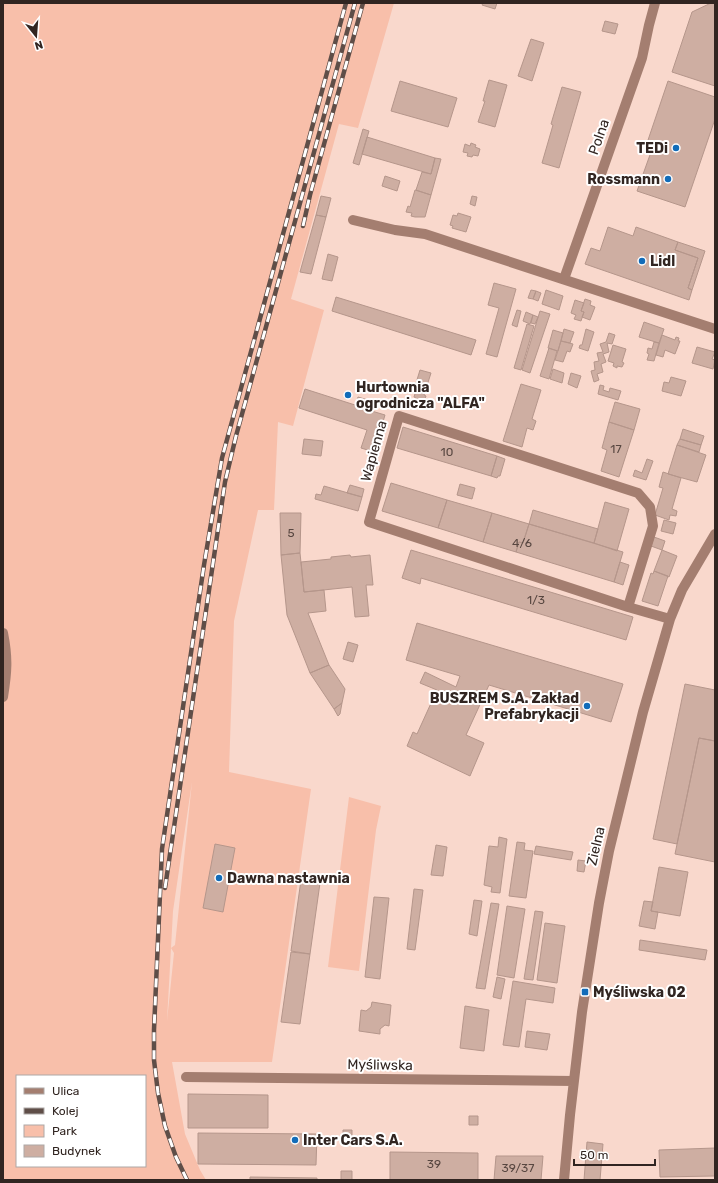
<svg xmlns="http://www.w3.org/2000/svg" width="718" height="1183" font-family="Rubik,sans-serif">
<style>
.green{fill:#f8bfaa;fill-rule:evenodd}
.building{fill:#ceaea2;stroke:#b5968b}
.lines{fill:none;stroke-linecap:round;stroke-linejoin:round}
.minor{stroke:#a47e70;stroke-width:10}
.rail-casing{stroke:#5f4e48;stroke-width:4.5}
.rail{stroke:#fff;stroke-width:3;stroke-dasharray:9;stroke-linecap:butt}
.poi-dot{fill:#126cb9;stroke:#fff;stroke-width:1.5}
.labels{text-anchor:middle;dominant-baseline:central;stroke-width:4;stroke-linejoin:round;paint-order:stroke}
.number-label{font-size:12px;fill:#584741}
.street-label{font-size:14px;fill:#312521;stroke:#fff}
.poi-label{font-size:14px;font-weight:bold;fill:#312521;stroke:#fff;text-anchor:start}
</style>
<rect width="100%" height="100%" fill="#f9d8cc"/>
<path class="green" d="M3,3H394L358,128L339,124L291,299L324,310L293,426L278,422L274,510H258L234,621L229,772L311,789L272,1062H172L185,1134L200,1170L206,1180H3ZM192,782L175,945L171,948L173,911ZM171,948L174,953L167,1021ZM17,1076H145V1166H17Z
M349,797L381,806L376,830L359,971L328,967Z"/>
<path class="building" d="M483,3H497L495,9L482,5Z
M711,3H715V86L672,72L692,12Z
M605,21L618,24L615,34L602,31Z
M531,39L544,43L532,81L518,76Z
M489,80L507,85L495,127L478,122L485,101H483Z
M400,81L457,98L448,127L391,111Z
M668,81L715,97V119L685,207L637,191L651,152L645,149Z
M562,87L581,92L559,168L542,163L553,125L551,124Z
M363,129L369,131L359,165L353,163Z
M367,137L435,158L431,174L362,154Z
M471,143L476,145L475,147L480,149L478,156L473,155L472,157L467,156L468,153L463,152L465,144L470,146Z
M435,158L441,159L431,195L416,190L422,172L431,174Z
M385,176L400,181L397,191L382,186Z
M415,190L431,195L425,217H415L411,216L412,213L406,212L408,206L410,207Z
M321,196L331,198L326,217L316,215Z
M472,196L477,197L475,206L470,204Z
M458,213L471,217L466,232L452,228L453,226L450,225L453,215L457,216Z
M316,215L326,217L311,274L300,272Z
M608,227L633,236L636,227L678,242L675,250L698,258L688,288L692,290L689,300L585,264L591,248L600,251Z
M678,242L705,251L692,290L688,288L698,258L675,250Z
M328,254L338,257L332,281L322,279Z
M494,283L516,289L497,357L486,354L499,308L488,305Z
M531,290L536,291L533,299L528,298Z
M546,290L563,296L559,310L542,304Z
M536,291L541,293L538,301L533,299Z
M336,297L476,340L471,355L332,311Z
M585,299L591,301L590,305L595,307L590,320L582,317L584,312L581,311Z
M575,300L584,303L581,311L584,312L581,321L574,319L576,315L571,313Z
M517,310L521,311L517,327L512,325Z
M540,311L550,314L530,373L522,370Z
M526,312L533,315L530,324L523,321Z
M533,315L538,317L535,324L531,323Z
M644,322L664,329L659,343L639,337Z
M527,324L534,326L521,370L514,368Z
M564,329L574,332L570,343L561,341Z
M586,329L594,332L588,351L579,348L580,345H582Z
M553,330L563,333L558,351L548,348Z
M609,333L615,335L612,344L607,343L609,352L603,354L606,362L601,364L603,372L597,374L599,380L594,382L591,371L595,370L594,362L599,361L597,353L603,352L600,344L606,342Z
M662,335L675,340L676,337L679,338L678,341H680L675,354L665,350L663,357L656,355Z
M561,341L573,344L570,352L567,351L563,362L555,360Z
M654,342L659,343L654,361L647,360L649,354L647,353L648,348L652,349Z
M613,345L626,349L622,362L624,363L622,367L617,366V368L613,366L614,363L608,361Z
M697,347L715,352L712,359L715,360L713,369L692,363Z
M549,348L557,351L549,379L540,376Z
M553,369L564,373L562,383L550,379Z
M420,370L431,373L424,395L426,396L423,404L415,401L416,398L414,397L418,384L416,383Z
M571,373L581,376L577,388L568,384Z
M671,377L686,381L681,396L662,391L664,382L669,383Z
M521,384L541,390L532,419L536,421L533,430L527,428L522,447L503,441Z
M600,385L604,386L603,390L609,392L610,388L621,391L618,400L598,394Z
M305,389L355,405L358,397L368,400L365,409L385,415L374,452L361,448L367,430L299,408Z
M615,402L640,409L634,430L609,422Z
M609,422L634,430L619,477L601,471L607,450L602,448Z
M403,427L497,456L491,476L397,448Z
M683,429L704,436L701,445L680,439Z
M304,439L323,441L321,456L302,454Z
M680,439L701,445L699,452L677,445Z
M677,445L706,455L697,482L668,474Z
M497,456L505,459L500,476H498L497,478L491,476Z
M647,459L653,461L646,480L633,476L635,470L642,473Z
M663,472L681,478L672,509L677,511L676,516L670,515L669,520L655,515L663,488L659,487Z
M391,483L447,500L438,528L382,511Z
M460,484L475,488L472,499L457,495Z
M350,485L364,489L362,497L347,493Z
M324,486L362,497L358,511L315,499L316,494L321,495Z
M447,500L492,513L483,542L438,528Z
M605,502L629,509L617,551L594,543Z
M533,510L598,529L594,543L529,524Z
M280,513H301L300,553L281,555Z
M492,513L529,524L523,543L519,542L516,552L483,542Z
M664,520L676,523L673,534L661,531Z
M529,524L623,552L614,582L516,552L519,542L523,543Z
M654,537L665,541L662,550L651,546Z
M411,550L633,617L626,640L421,578L420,584L402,578Z
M662,550L677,556L669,577L654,571Z
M300,553L304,592L324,590L326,611L308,613L329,665L310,673L287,615L281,555Z
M350,555L351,557L370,555L373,585H366L369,616L355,617L352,587L304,592L301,562L331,559V557Z
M620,562L629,565L623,585L614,582Z
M654,571L668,576L658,606L642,601L651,573L653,574Z
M417,623L623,684L611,722L489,685L466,735L484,743L470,776L407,746L413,732L417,734L437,690L420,683L425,672L456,687L460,676L406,660Z
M348,642L358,645L353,662L343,659Z
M329,665L345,689L342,703L334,709L310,673Z
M685,684L715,690V741L699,738L677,844L653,839Z
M342,703L340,714L338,716L334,709Z
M699,738L715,741V862L675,854Z
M499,837L507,839L500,893L491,892L492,887L484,885L489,846L498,847Z
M517,842L525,843L524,850L533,851L526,898L509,896Z
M215,844L235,848L223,912L203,908Z
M436,845L447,847L443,876L431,875Z
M536,846L573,852L571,860L534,854Z
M578,860L586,861L584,872L577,871Z
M659,867L688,872L680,916L651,911Z
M301,880L320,883L310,954L291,951Z
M414,889L423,890L415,950L407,949Z
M374,897L389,898L380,979L365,977Z
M474,900L482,901L477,936L469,934Z
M644,901L653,902L651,911L658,912L655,929L639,926Z
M491,903L499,904L485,989L476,988Z
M507,906L525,909L514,978L497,975Z
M535,911L543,912L533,980L524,979Z
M545,923L565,926L557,983L537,980Z
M640,940L707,950L705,960L639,950Z
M291,952L310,954L300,1024L281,1022Z
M497,977L505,979L501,999L493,997Z
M513,981L555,988L553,1003L526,999L519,1047L503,1045Z
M372,1002L391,1005L389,1026L385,1025L380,1029V1034L359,1031L361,1010L366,1011L371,1007Z
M465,1006L489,1010L484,1051L460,1048Z
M527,1031L550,1034L547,1050L525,1047Z
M188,1094L268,1095V1128H188Z
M469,1116H478V1125H469Z
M343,1130H352V1140H343Z
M198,1133L317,1134L316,1165L198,1164Z
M587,1142L603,1144L600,1180H584Z
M715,1148V1176L660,1177L659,1150Z
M390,1152L478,1153V1180H389H390Z
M496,1156H543L541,1180H494Z
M341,1171H352V1180H341Z
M250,1177L317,1178V1180H250Z"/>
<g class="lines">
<path class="minor" d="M353,220L395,230L425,234L715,329
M564,279L642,58L649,25L655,3
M628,607L653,526L650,507L638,493L399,416L369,522L628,607L670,619
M3,633C8,658 7,672 3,697
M186,1077L574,1081
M564,1180L570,1115L582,1012L599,903L609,851L643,712L670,619L682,590L715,534"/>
<g class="rail-casing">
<path id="rail" d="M303,226L310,195L363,3
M165,888L225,482L236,436L355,3
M187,1180L176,1157L165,1126L158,1093L154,1060V1030L162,849L204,565L222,458L346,3"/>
</g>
<use href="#rail" class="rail"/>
</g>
<g class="poi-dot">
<circle cx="676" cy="148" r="4"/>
<circle cx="668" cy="179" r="4"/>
<circle cx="642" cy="261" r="4"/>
<circle cx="348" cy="395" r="4"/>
<circle cx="587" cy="706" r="4"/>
<circle cx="219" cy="878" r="4"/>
<rect x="581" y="988" width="8" height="8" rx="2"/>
<circle cx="295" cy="1140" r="4"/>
</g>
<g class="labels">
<g class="number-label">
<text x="616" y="449">17</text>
<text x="447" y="452">10</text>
<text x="291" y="533">5</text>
<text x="522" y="543">4/6</text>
<text x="536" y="600">1/3</text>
<text x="434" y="1164">39</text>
<text x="518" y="1168">39/37</text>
</g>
<g class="street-label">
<text transform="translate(599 137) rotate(-71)">Polna</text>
<text transform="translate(374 451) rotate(-74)">Wapienna</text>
<text transform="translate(596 846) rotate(-77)">Zielna</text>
<text transform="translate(380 1065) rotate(1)">Myśliwska</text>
</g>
<g class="poi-label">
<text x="668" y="148" text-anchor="end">TEDi</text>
<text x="660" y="179" text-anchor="end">Rossmann</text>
<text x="650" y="261">Lidl</text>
<text x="356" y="387">Hurtownia<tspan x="356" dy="16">ogrodnicza "ALFA"</tspan></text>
<text x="579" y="698" text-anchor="end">BUSZREM S.A. Zakład<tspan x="579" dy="16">Prefabrykacji</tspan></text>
<text x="227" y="878">Dawna nastawnia</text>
<text x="593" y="992">Myśliwska 02</text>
<text x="303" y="1140">Inter Cars S.A.</text>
</g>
</g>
<rect width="718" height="1183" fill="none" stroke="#312521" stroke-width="8"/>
<rect x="16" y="1075" width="130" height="92" fill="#ffffff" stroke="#ada8a6"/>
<rect x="24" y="1088" width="20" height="6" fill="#a47e70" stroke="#ada8a6"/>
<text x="52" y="1095" font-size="12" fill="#312521">Ulica</text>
<rect x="24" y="1108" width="20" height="6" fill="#5f4e48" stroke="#ada8a6"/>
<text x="52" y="1115" font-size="12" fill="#312521">Kolej</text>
<rect x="24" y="1125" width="20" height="12" fill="#f8bfaa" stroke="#ada8a6"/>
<text x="52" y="1135" font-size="12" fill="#312521">Park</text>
<rect x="24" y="1145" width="20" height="12" fill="#ceaea2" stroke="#ada8a6"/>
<text x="52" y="1155" font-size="12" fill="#312521">Budynek</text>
<g transform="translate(36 36) rotate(163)" stroke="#ffffff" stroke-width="3" paint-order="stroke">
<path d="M0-3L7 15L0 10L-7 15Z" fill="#312521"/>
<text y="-6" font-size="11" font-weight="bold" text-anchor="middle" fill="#312521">N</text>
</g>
<path d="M574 1159v6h81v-6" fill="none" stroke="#312521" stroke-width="2"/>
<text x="580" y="1159" font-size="12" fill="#312521" stroke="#ffffff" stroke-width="3" paint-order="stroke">50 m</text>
</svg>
